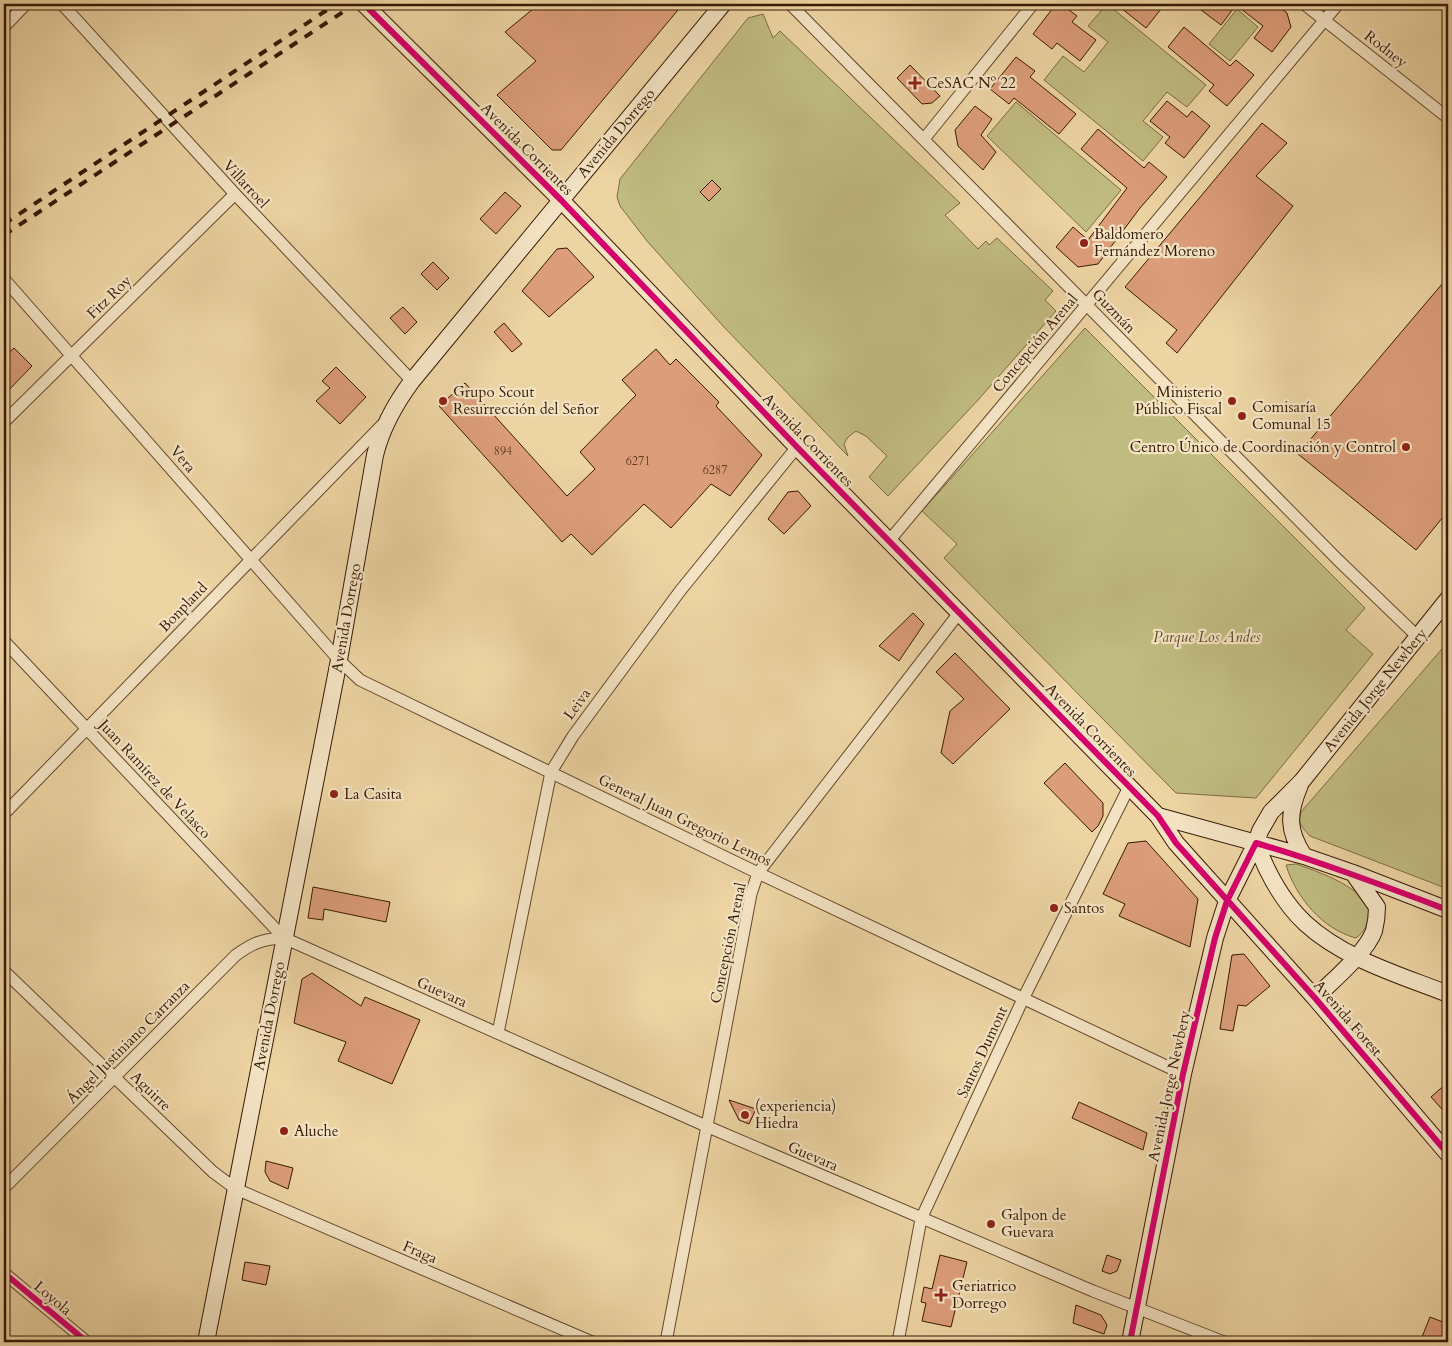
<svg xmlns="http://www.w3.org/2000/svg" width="1452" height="1346" font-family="Cardo,serif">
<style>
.green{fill:#c0bb80;stroke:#7c6a42}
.building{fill:#dc9d7a;stroke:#381904}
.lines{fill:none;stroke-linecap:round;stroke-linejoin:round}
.street-casing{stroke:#65482c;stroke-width:13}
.secondary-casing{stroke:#381904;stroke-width:18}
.street{stroke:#f3e3c3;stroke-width:11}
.secondary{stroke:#f3e3c3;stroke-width:16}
.rail{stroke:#381904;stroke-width:4;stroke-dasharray:9 9;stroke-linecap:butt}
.cycleway-casing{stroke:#f3e3c3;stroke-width:9}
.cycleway{stroke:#d6006c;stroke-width:6}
.poi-dot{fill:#8f2418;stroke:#f3e3c3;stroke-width:2}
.labels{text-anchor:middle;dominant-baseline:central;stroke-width:4.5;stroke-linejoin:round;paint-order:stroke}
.number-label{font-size:12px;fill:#613a22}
.street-label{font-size:15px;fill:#381904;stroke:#f3e3c3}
.poi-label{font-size:15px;fill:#381904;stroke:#f3e3c3;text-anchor:start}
.park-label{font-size:15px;font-style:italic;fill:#614a29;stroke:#f3e3c3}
</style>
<rect width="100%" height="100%" fill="#edd4a3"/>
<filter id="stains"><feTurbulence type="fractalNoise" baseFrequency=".004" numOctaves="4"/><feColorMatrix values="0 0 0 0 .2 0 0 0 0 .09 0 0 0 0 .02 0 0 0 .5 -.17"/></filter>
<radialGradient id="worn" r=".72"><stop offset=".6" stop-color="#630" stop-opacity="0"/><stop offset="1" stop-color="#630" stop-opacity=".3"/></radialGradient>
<path class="green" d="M1107,4L1206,85L1187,107L1167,92L1143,121L1163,137L1143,161L1044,80L1063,56L1084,72L1108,42L1088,26Z
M1237,9L1258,27L1230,61L1209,44Z
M763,14L773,38L780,31L960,203L945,215L978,249L986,241L989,245L997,238L1053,291L1045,300L1056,311L978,400L888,496L869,477L887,456L866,436L856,431L848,437L844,444L848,456L723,326L647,241L620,206L617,197L620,179L748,18Z
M1016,102L1121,190L1086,232L987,136Z
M1085,328L1365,608L1346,630L1373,654L1256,798L1176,793L944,558L957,544L922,511Z
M1448,642V889L1310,836C1302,827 1297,824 1301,812Z
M1296,864C1316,871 1371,889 1369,915C1368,925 1364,932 1356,938C1322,929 1296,897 1286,865Z"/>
<path class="building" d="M539,4H683L561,150H552L497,95L536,61L505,32Z
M1056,4H1061L1077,16L1072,22L1096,40L1080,61L1057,43L1052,49L1033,34Z
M1116,4H1165L1146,28Z
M1193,4H1276L1287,13L1291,27L1272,52L1254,38L1263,26L1236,5L1221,25Z
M1184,27L1230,66L1236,60L1254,75L1227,106L1209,91L1214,85L1168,47Z
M1016,57L1035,71L1030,77L1076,114L1059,134L1014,98L1009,104L990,89Z
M910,65L940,96L932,103L922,104L897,78Z
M1167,101L1187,117L1192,111L1210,126L1184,158L1165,143L1170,137L1150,121Z
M975,106L992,119L981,135L996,152L983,170L958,146L955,130Z
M1262,123L1287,143L1256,176L1293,206L1177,353L1166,343L1177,330L1125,287Z
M1098,129L1144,168L1149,162L1167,177L1140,208L1098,264L1078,267L1056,247L1073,227L1088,240L1127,188L1081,149Z
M712,180L721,189L709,201L700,192Z
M505,192L521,206L496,234L480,219Z
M567,248L594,277L549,317L522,291L557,249Z
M433,262L449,278L437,290L421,274Z
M1448,277V511L1416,550L1298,454Z
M403,307L417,322L405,334L390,318Z
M504,323L522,344L512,352L494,332Z
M14,348L32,366L4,395V357Z
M656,349L670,365L676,359L719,402L716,406L762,455L730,496L711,484L671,528L644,504L592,555L571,534L562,542L439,406L465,383L567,496L595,469L580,452L636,395L622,380Z
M336,367L366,397L340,424L316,401L330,388L322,381Z
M798,491L811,506L784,534L768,519L788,492Z
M913,613L924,624L899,661L879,646Z
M955,653L1010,709L953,764L941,753L950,711L964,699L936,672Z
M1065,763L1103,803V816L1098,826L1092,832L1044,783Z
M1146,841L1198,899L1190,947L1119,916L1125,904L1103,894L1128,843Z
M313,887L390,902L386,922L324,909L323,920L308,918Z
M1244,954L1270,986L1246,1006L1238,1005L1233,1031L1220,1029L1232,955Z
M312,973L361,1006L365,997L420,1020L392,1084L338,1061L346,1042L294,1023L302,979Z
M1448,1082V1116L1431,1097Z
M729,1100L756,1109L749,1124L739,1120Z
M1079,1102L1147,1133L1143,1150L1072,1118Z
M266,1161L293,1168L288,1189L270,1181L265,1172Z
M940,1255L967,1262L951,1327L922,1321L926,1303L921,1302L924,1287L932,1289Z
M1107,1255L1121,1260L1117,1271L1110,1274L1102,1271Z
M245,1262L270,1266L266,1285L242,1280Z
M1076,1305L1101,1315L1107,1325L1104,1334L1073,1323Z
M1430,1317L1448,1324V1342H1420Z"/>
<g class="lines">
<g class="street-casing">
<path id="street" d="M62,4L235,194L412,381
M790,4L1338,560L1418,637
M1304,4L1448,118
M4,27L26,4
M924,139L1033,4
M4,279L339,660L360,680L758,873L1183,1074
M4,422L235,194
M889,541L1338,4
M4,641L284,938L706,1126L1093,1291L1224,1342
M4,814L382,425
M4,971L213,1172L236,1189L592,1342
M498,1033L551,772L573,736L680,591L797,447
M4,1188L236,955C253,943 262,939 284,938
M4,1273L87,1342
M666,1342L751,894L758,873L959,613
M898,1342L921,1219L1023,999L1129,787"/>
</g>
<g class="secondary-casing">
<path id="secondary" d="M364,4L561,200L797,447L1158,816L1176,843L1315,998L1448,1154
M1300,785C1288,813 1287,830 1304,856
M1158,816L1304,856L1353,873L1448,910
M1256,843C1267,873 1282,901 1305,923C1344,959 1400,975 1448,994
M1315,998C1332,981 1366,953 1374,931C1376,923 1377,915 1377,907L1353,873
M206,1342L339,660L375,455C382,427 395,404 412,381L723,4
M1130,1342L1183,1074L1215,938L1227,901L1256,843L1260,831L1271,812L1302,781L1448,599"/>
</g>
<use href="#street" class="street"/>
<use href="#secondary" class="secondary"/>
<path class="rail" d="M4,224L336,4
M4,235L355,4"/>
<g class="cycleway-casing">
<path id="cycleway" d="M364,4L561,200L797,447L1158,816L1176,843L1315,998L1448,1154
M4,1273L87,1342
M1130,1342L1183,1074L1215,938L1227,901L1256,843C1321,862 1384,886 1448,910"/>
</g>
<use href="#cycleway" class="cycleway"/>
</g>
<g class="poi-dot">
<path d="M912.5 75.5h5v5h5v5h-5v5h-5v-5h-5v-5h5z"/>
<circle cx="1084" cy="243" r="5"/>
<circle cx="443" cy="401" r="5"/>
<circle cx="1232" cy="401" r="5"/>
<circle cx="1242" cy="416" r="5"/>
<circle cx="1406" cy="447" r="5"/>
<circle cx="334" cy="794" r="5"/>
<circle cx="1054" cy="908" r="5"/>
<circle cx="745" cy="1115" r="5"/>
<circle cx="284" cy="1131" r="5"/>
<circle cx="991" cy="1224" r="5"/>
<path d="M938.5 1287.5h5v5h5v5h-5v5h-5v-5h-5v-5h5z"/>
</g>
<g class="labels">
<g class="number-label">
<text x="503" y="451">894</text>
<text x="638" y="461">6271</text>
<text x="715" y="470">6287</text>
</g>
<g class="street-label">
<text transform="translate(1386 49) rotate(38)">Rodney</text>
<text transform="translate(616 133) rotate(-50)">Avenida Dorrego</text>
<text transform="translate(527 149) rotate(45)">Avenida Corrientes</text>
<text transform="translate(246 184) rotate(47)">Villarroel</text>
<text transform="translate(109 297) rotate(-44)">Fitz Roy</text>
<text transform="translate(1114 311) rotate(46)">Guzmán</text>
<text transform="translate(1035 343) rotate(-50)">Concepción Arenal</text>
<text transform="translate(808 440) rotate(46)">Avenida Corrientes</text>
<text transform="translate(183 459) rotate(49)">Vera</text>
<text transform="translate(183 607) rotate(-46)">Bonpland</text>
<text transform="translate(346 618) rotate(-80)">Avenida Dorrego</text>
<text transform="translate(1375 690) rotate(-51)">Avenida Jorge Newbery</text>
<text transform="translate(577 704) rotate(-54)">Leiva</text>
<text transform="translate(1091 730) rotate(46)">Avenida Corrientes</text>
<text transform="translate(155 779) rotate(47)">Juan Ramírez de Velasco</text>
<text transform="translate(685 820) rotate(26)">General Juan Gregorio Lemos</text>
<text transform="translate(728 943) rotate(-78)">Concepción Arenal</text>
<text transform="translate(442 992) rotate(24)">Guevara</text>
<text transform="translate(269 1016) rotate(-79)">Avenida Dorrego</text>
<text transform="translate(1348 1018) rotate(49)">Avenida Forest</text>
<text transform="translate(128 1042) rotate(-45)">Ángel Justiniano Carranza</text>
<text transform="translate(982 1052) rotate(-65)">Santos Dumont</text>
<text transform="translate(1169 1086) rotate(-78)">Avenida Jorge Newbery</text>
<text transform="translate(151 1091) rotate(44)">Aguirre</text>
<text transform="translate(813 1156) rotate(23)">Guevara</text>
<text transform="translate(420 1252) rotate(23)">Fraga</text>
<text transform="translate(53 1298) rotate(40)">Loyola</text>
</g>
<g class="poi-label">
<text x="926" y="83">CeSAC Nº 22</text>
<text x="1094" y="234">Baldomero<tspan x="1094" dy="17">Fernández Moreno</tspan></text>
<text x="453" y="392">Grupo Scout<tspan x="453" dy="17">Resurrección del Señor</tspan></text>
<text x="1222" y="392" text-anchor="end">Ministerio<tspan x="1222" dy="17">Público Fiscal</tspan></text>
<text x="1252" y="407">Comisaría<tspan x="1252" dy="17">Comunal 15</tspan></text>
<text x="1396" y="447" text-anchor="end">Centro Único de Coordinación y Control</text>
<text x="344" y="794">La Casita</text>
<text x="1064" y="908">Santos</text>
<text x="755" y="1106">(experiencia)<tspan x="755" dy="17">Hiedra</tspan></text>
<text x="294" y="1131">Aluche</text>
<text x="1001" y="1215">Galpon de<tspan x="1001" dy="17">Guevara</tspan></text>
<text x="952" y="1286">Geriatrico<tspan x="952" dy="17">Dorrego</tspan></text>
</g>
<g class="park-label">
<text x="1207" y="637">Parque Los Andes</text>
</g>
</g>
<rect width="1452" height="1346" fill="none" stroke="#edd4a3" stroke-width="20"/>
<rect x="5" y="5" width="1442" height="1336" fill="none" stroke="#381904" stroke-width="2.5"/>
<rect x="10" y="10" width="1432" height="1326" fill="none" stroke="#381904"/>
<rect width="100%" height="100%" filter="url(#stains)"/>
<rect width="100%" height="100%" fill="url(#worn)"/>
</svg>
